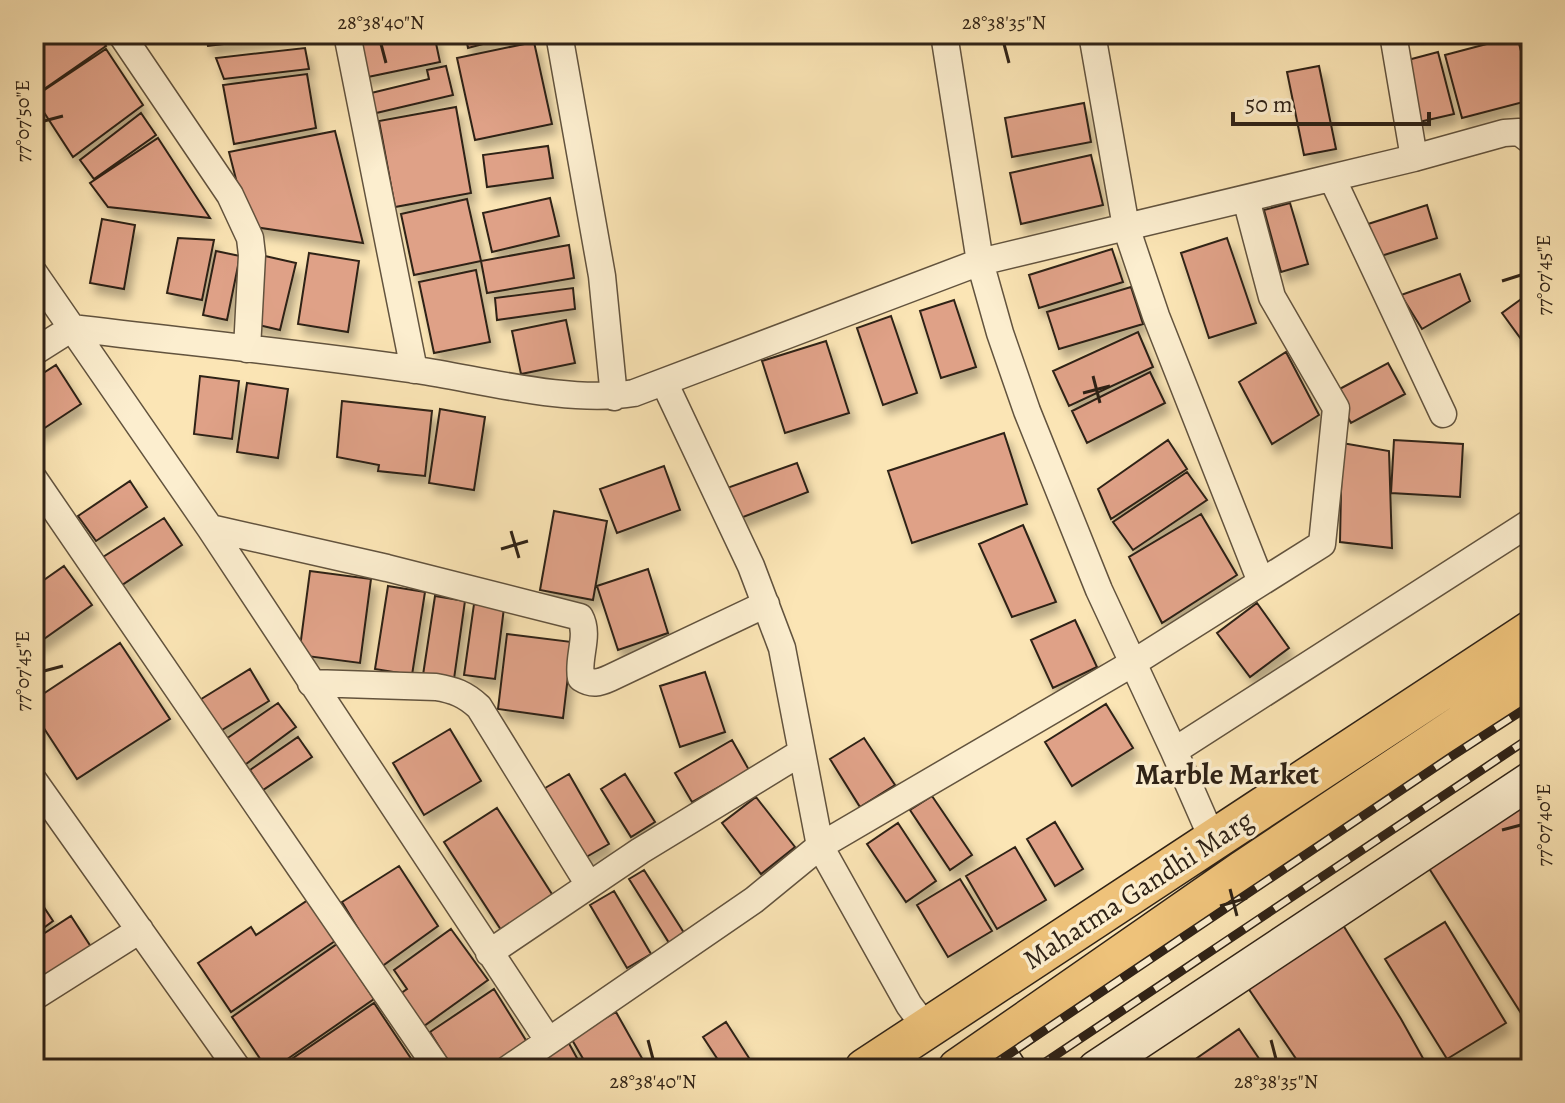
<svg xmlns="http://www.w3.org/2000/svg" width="1565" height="1103" font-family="Alegreya,serif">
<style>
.building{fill:#dfa187;stroke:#2f2216;stroke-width:2;filter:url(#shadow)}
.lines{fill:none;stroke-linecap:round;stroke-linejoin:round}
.street-casing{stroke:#62533e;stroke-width:29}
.secondary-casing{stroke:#2f2216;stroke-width:39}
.primary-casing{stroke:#2f2216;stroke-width:43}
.street{stroke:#fceecf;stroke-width:26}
.secondary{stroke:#fceecf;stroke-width:36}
.primary{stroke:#eec27a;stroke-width:40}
.rail-casing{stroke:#2f2216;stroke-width:9}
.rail{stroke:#fceecf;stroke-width:6;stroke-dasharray:18;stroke-linecap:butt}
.ticks{fill:none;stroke:#2f2216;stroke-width:3}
.labels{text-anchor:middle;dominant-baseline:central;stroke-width:7;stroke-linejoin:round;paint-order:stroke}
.street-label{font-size:28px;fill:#2f2216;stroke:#fceecf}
.neighbourhood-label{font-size:30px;font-weight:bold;fill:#2f2216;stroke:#fceecf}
.neatline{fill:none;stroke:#2f2216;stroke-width:3}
.ticks-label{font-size:20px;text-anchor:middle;fill:#2f2216}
</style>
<defs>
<filter id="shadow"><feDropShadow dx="5" dy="9" stdDeviation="4" flood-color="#0004"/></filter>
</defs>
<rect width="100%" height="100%" fill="#fbe5b5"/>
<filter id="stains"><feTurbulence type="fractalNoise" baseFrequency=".0025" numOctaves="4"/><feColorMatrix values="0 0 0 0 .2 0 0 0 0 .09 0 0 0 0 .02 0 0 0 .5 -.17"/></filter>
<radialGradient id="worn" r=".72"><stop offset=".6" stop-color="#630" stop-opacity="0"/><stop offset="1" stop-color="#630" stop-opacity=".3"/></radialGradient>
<path class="building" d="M34,34H98L106,46L34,96Z
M206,34H299V35L208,46Z
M412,34H434L440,62L363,78L356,45Z
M465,34H521L468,48Z
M1517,36L1531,89V100L1462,118L1445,55Z
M534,42L552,124L475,140L457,58Z
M305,48L309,69L224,79L216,58Z
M106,49L143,105L73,157L34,97Z
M1438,52L1454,114L1419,122L1404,61Z
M446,66L453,95L372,114L367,94L429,79L427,70Z
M1319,66L1336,149L1304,155L1287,72Z
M307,74L316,128L234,144L223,85Z
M1084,103L1091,142L1012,157L1005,118Z
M456,107L471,193L395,207L379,121Z
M141,113L156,135L94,179L80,160Z
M335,131L363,243L248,226L229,152Z
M158,138L210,218L108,207L90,183Z
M548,146L553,178L487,187L483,155Z
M1091,155L1103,205L1021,224L1010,173Z
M550,198L559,236L492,252L483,213Z
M467,199L481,261L414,275L401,214Z
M1290,203L1308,264L1281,272L1264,210Z
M1427,205L1437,238L1375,258L1365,225Z
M102,219L135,225L124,289L90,283Z
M178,238L214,240L202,300L167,293Z
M1227,238L1256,323L1209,338L1181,253Z
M569,245L574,278L487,293L481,261Z
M1112,249L1123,282L1039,308L1029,275Z
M216,251L240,256L227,320L203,315Z
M309,253L359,261L348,332L298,324Z
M265,256L296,263L280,330L250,323Z
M476,270L490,342L434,353L419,282Z
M1460,274L1470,301L1422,329L1401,295Z
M1131,287L1143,324L1059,349L1047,312Z
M573,288L575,309L497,320L495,298Z
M1531,292V331L1521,339L1502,313Z
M954,300L976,367L941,378L920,311Z
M891,316L917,393L883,405L857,328Z
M566,320L575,363L521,374L512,331Z
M1138,332L1153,367L1069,406L1053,371Z
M826,341L849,413L785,433L762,361Z
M1286,352L1319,415L1272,444L1239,382Z
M1388,363L1405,394L1351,423L1334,392Z
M56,365L81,404L34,435V379Z
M1150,372L1165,403L1087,443L1072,411Z
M200,376L239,381L232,439L194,434Z
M247,383L288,389L278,458L237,452Z
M342,401L432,411L425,476L378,471L379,465L337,457Z
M440,409L485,417L474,490L429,483Z
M1004,433L1027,504L912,543L888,471Z
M1168,440L1187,469L1111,519L1098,489Z
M1394,440L1463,444L1460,497L1391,493Z
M1342,443L1389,451L1392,548L1340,542Z
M797,463L808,492L738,519L727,488Z
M664,466L680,510L617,533L600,489Z
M1187,472L1207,500L1133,550L1113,522Z
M130,481L147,507L96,541L78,516Z
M554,511L607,521L593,600L540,590Z
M1201,514L1237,575L1162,623L1129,557Z
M164,518L182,545L122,585L103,557Z
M1023,525L1056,602L1012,617L979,544Z
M64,566L92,605L34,646V587Z
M648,569L668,633L618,650L597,586Z
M310,571L371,579L360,663L299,655Z
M388,586L425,592L412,675L375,669Z
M435,596L465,601L454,679L423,675Z
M1257,603L1289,648L1250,677L1217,633Z
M474,604L504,608L495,679L464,675Z
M1075,620L1097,667L1053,688L1031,640Z
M507,634L572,642L563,718L498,709Z
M120,643L170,719L77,779L34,713V700Z
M250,669L269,701L217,733L198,701Z
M705,672L725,732L680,747L660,686Z
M278,703L296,727L242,767L226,739Z
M1106,704L1133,748L1072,786L1045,742Z
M450,729L481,781L424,815L393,763Z
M298,737L312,757L263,790L250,770Z
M864,738L895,785L860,807L830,759Z
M732,740L749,770L692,802L675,773Z
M569,774L609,844L581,860L540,791Z
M625,774L655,822L631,837L601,789Z
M932,796L972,855L950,870L910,810Z
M756,797L795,847L761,874L722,823Z
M1522,800L1531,815V1029L1425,862Z
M497,808L557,902L505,936L444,842Z
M1055,822L1083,869L1055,886L1027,839Z
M898,823L936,881L906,902L867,844Z
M1015,847L1046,900L997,929L966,876Z
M399,866L438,926L381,967L342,902Z
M644,870L686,936L671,946L629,879Z
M960,879L992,931L948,957L917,905Z
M614,891L651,954L627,968L590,905Z
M34,892L53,921L34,935Z
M308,900L335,941L231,1012L198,963L251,927L256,935Z
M71,916L93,950L48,979L34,957V940Z
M1445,922L1506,1023L1447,1059L1385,959Z
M1343,925L1401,1019L1429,1069H1303L1248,988Z
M451,929L488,980L424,1026L400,994L407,989L394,970Z
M337,944L374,999L273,1069H267L232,1017Z
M494,989L527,1042L485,1069H453L430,1032Z
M374,1003L418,1069H277Z
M616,1012L648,1069H589L571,1038Z
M726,1022L756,1069H724L703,1037Z
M1239,1029L1266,1069H1204L1197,1058Z
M566,1038L583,1069H519Z"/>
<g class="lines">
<g class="street-casing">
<path id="street" d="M121,34L230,195L250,238L252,255L247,349
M347,34L414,370
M559,34L602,276L614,397
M944,34L980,262L1000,333L1027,411L1099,590L1174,751L1213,840
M1092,34L1126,227L1156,316L1261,582
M1393,34L1414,158
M1332,178L1443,414
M34,273L210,528L548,1040
M34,352L72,328C187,342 302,353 417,370C483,380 569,404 634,393L980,262L1414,158L1504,133L1519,132L1531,141
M664,382L751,566L782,648L820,846L909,1005L927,1029
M34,479L438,1069
M210,528L387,568L580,617C590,635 577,658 581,678C592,685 599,683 610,678L766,604
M311,683L436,687C454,690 465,694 479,707L589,885
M1174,751L1531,522
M34,781L238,1069
M489,953L640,851L802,752
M34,997L140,930
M508,1069L754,900L820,846L1133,663L1322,544L1336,408L1272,297L1246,199"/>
</g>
<g class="secondary-casing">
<path id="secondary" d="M993,1046L1008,1069
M1096,1069L1531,780"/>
</g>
<g class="primary-casing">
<path id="primary" d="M865,1069L1531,631
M958,1069L1243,871L1531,678"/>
</g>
<use href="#street" class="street"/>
<use href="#secondary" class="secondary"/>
<use href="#primary" class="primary"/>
<g class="rail-casing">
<path id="rail" d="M987,1069L1452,756L1531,705
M1035,1069L1531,737"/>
</g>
<use href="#rail" class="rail"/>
</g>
<path class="ticks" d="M381,44L386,63M1004,44L1009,63M44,121L63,116M1502,281L1521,275M1093,376L1100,403M1083,393L1110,386M511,531L519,558M501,549L528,541M44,671L63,666M1502,830L1521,825M1230,889L1237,916M1220,906L1247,898M648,1040L653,1059M1271,1040L1276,1059"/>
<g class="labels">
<g class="street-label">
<text transform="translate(1138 890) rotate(-33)">Mahatma Gandhi Marg</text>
</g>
<g class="neighbourhood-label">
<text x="1227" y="774">Marble Market</text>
</g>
</g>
<rect width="1565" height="1103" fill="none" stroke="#fbe5b5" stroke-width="88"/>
<path d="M1233 112v12h196v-12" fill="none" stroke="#2f2216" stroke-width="4"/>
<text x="1245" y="112" font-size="24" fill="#2f2216" stroke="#fceecf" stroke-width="6" paint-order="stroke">50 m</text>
<rect x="44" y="44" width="1477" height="1015" class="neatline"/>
<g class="ticks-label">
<text x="381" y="29">28°38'40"N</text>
<text x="1004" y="29">28°38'35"N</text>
<text transform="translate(22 121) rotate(-90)" y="7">77°07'50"E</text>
<text transform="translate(1543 275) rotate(-90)" y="7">77°07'45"E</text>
<text transform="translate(22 671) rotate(-90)" y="7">77°07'45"E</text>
<text transform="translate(1543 825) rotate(-90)" y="7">77°07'40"E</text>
<text x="653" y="1088">28°38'40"N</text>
<text x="1276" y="1088">28°38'35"N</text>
</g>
<rect width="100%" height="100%" filter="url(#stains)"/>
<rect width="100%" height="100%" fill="url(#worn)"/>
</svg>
